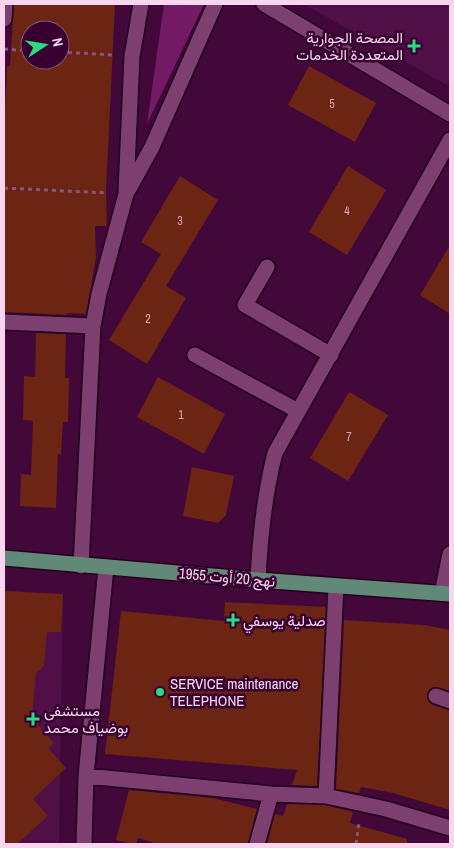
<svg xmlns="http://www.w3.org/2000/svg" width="454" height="848" font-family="'Archivo Narrow',Vazirmatn,sans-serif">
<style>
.built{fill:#500f46}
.green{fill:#721b64}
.building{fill:#6c2413;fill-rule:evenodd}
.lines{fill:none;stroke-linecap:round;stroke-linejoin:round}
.minor-casing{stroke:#23001d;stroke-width:18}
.major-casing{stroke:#23001d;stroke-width:18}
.path{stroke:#87557e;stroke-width:3;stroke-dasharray:4 4;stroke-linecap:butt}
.minor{stroke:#7c3f70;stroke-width:15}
.major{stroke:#628877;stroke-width:15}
.poi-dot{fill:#31d882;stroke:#370030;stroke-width:2}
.labels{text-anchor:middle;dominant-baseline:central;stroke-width:5;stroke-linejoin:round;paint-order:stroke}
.number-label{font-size:12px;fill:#d6a9b9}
.poi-label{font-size:15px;fill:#f9d5f0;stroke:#370030;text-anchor:start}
.street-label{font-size:15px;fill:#f9d5f0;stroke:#370030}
</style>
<rect width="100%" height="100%" fill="#43083a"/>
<path class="built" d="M304,4H450V87Z
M4,591L63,594L59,844H4Z"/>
<path class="green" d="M164,4H204L147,124Z"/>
<path class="building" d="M14,4H115L106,191L107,226H95L96,258L86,314L67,313V315L4,312V131L7,66H10ZM30,30H60V60H30Z
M309,66L376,103L355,142L288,105Z
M348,166L386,190L347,255L309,232Z
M180,176L218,200L166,286L186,298L147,364L109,340L161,254L141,242Z
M450,245V314L420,295Z
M36,333L66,334L65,378H69L68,422H63L61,454H58L56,508L20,506L21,474L31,475L33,421L23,420L24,376L35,377Z
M158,377L225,414L204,454L137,417Z
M349,392L388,415L348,481L310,458Z
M192,467L234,476L226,515L218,523L183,516Z
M4,591L63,594L61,632H47L44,666L36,673L32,718L54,743L48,748L66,768L33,799L48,816L17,844H4Z
M225,602L326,607L317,786L292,785L297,770L105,754L121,611L224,621Z
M344,620L424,625L450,630V691L434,687L430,689L427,697L432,705L450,710V810L393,793L361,787L359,793L336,789Z
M129,790L213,798L257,809L248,844H157L138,838L136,844H134L116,840Z
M287,804L325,805L353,812L350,823L407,839V844H267L275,814L283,816Z"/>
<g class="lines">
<g class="minor-casing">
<path id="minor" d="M264,4L450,114
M4,19L5,4
M126,191L132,56L141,4
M267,267L245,305L331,355
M4,322L93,326L99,294L126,194L152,147L215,4
M195,355L298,411
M81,566L93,326
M258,580C260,536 264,496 275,453L450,140
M442,593L450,554
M436,696L450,701
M86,776L271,794L326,796L386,809L450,828
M326,796L336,586
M84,844L86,776L106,567
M257,844L271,794"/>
</g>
<g class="major-casing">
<path id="major" d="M4,558L258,580L450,594"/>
</g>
<path class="path" d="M4,49L30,51
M60,52L114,55
M4,188L108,193
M356,844L359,823"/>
<use href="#minor" class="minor"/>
<use href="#major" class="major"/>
</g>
<g class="poi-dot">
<path d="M411.5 38.5h5v5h5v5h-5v5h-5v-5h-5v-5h5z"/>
<path d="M230.5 612.5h5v5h5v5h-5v5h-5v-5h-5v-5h5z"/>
<circle cx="160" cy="692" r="5"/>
<path d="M30.5 711.5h5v5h5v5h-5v5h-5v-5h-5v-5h5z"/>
</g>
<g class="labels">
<g class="number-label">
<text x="332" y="104">5</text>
<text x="347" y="211">4</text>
<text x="180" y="221">3</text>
<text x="148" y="319">2</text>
<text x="181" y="415">1</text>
<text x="349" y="437">7</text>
</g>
<g class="poi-label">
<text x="403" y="37" text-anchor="end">المصحة الجوارية<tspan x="403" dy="17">المتعددة الخدمات</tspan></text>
<text x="243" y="620">صدلية يوسفي</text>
<text x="170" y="683">SERVICE maintenance<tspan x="170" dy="17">TELEPHONE</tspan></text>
<text x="44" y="710">مستشفى<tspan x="44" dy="17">بوضياف محمد</tspan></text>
</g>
<g class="street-label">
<text transform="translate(227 577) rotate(5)">نهج 20 أوت 1955</text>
</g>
</g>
<rect width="454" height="848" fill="none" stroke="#f9d5f0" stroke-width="10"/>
<g transform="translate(45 45) rotate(78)"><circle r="24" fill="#370030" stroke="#85557d"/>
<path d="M0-4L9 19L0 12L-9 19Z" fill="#31d882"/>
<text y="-8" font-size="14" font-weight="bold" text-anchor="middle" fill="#f9d5f0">N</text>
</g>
</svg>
